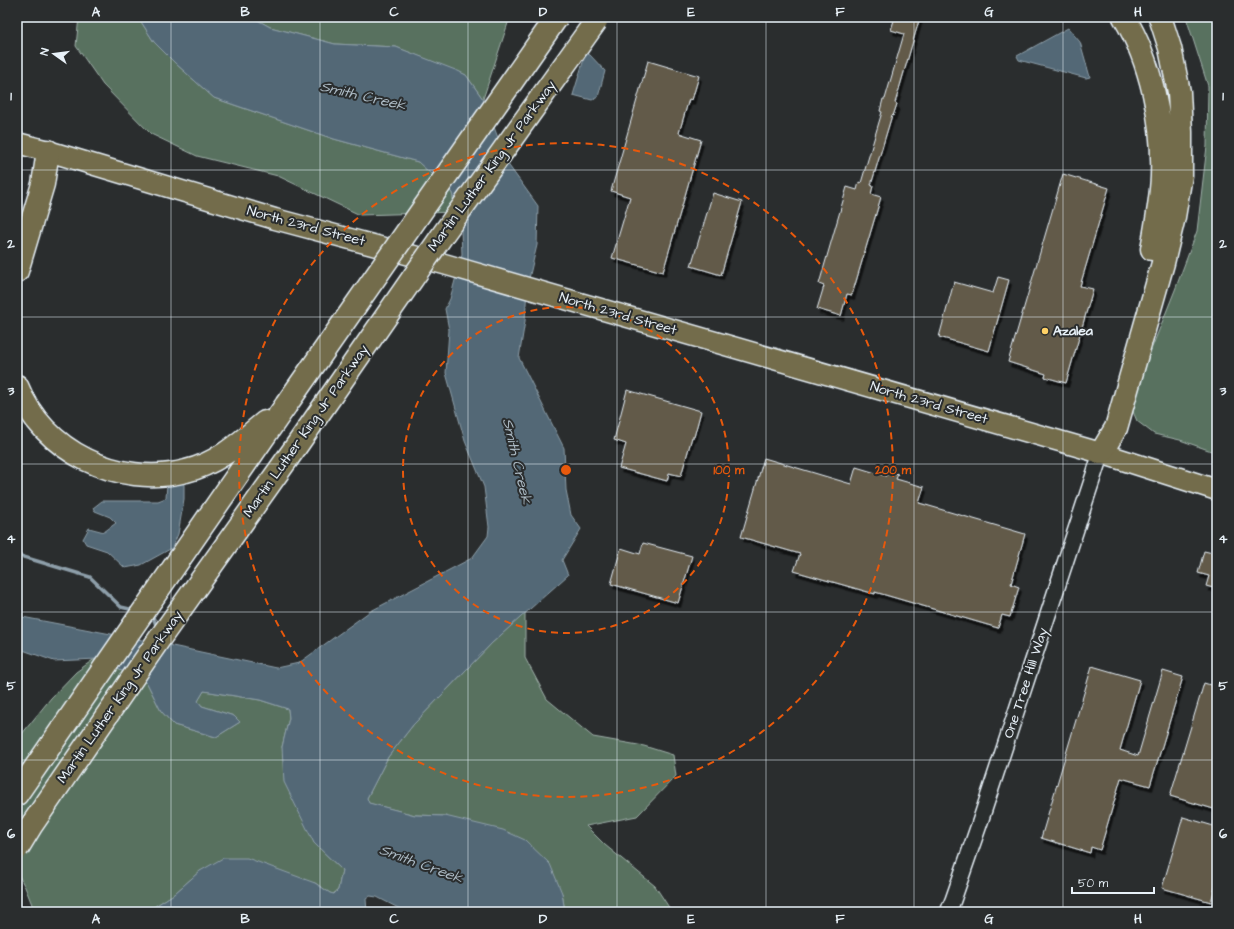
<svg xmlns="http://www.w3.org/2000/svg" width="1234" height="929" font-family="'Architects Daughter',sans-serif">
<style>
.green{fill:#58715e;stroke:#a0b1ab}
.water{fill:#526876;stroke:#8e9faa}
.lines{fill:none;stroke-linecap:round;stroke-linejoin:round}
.stream{stroke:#8e9faa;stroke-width:3.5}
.building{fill:#625a4a;stroke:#e8f1f8;filter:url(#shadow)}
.minor-casing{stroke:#e8f1f8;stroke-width:18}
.major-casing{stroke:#e8f1f8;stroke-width:23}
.highway-casing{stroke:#e8f1f8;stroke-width:25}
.minor{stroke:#2a2d2e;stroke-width:15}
.major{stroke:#736c4b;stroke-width:20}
.highway{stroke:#736c4b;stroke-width:22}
.highway-bridge-casing{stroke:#e8f1f8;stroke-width:25;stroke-linecap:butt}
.highway-bridge{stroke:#736c4b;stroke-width:22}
.grid{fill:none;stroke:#e8f1f8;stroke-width:1;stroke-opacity:0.55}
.ring{fill:none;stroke:#e8590c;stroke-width:2;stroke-dasharray:7 5}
.poi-dot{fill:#ffd166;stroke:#2a2d2e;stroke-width:1.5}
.labels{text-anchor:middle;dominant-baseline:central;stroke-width:4;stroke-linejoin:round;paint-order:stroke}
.street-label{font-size:14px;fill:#e8f1f8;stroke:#2a2d2e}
.poi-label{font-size:14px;font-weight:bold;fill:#e8f1f8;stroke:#2a2d2e;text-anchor:start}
.water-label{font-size:15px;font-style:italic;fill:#acbac4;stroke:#2a2d2e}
.centre{fill:#e8590c;stroke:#2a2d2e;stroke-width:2}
.ring-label{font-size:12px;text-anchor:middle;font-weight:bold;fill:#e8590c;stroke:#2a2d2e;stroke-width:4;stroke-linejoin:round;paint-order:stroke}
.neatline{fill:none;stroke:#e8f1f8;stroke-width:1.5}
.grid-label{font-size:13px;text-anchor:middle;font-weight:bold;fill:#e8f1f8}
</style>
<defs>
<filter id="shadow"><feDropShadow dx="2.5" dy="4.5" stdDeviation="0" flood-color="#0009"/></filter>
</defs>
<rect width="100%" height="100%" fill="#2a2d2e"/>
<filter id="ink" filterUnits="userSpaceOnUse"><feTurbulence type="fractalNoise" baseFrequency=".025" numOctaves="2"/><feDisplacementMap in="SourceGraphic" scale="8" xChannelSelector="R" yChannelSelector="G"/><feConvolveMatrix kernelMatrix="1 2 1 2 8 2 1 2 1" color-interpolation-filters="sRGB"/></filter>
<g filter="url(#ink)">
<path class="green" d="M79,17H138L154,42L175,63L214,98L334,139L418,162L452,193L456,212L360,215L278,176L197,156L151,134L103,85L76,46Z
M252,17H510L483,99L466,75L396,47L335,44L270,27Z
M1186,17H1217V453L1180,440L1154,434L1137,421L1131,407L1141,375L1175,290L1197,231L1207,146L1208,86Z
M525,613V658L547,699L593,737L644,746L673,755L676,776L637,816L586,826L605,845L655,886L672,912H565L562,893L445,816L415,815L368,803L367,798L388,757L413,725L492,643Z
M97,659L147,683L161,711L174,725L216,737L240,722L234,716L202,706L198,701L204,691L260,700L288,709L289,718L282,747L314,843L342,870L338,890L333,894L330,893L315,883L200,871L174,894L146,912H35L25,887L17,872V740L51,698L76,672L93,660Z"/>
<path class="water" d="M138,17H252L270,27L335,44L396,47L458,71L466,75L485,102L507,163L538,206L537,245L527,287L525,321L519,358L564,448L566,490L571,515L581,529L562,560L568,575L492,643L413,725L388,757L367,798L369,803L415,815L445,816L503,830L525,840L550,864L562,893L565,912H406L377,897L370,896L366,899L367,912H146L174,894L200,871L223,858H247L315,883L330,893L334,894L338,890L342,870L314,843L284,782L282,747L289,718L288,709L260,700L204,691L198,701L202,706L234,716L240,722L216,737L174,725L161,711L147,683L97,659L54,661L17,648V616L163,644L276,668L299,663L369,612L472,558L488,536L489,527L484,487L465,441L446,373L449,330L445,309L450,299L462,254L461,231L452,193L418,162L334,139L214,98L175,63L154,42Z
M1068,28L1080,42L1090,77L1086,78L1019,60L1017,56Z
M587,54L590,55L605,71L598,97L592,100L573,95L584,59Z
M182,479L184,485V499L178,534L172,548L141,565L125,568L107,551L86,544L83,539L89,528L104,532L116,523L110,517L95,511L93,508L102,501H158L166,498L167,484Z"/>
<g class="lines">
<path class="stream" d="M17,555L90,577L121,607L134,610
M152,614L157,628"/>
</g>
<path class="building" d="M895,17H920L895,103L897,104L893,116L892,115L871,185L873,186L871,194L881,197L852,295L847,294L841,316L817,309L824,286L819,284L847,187L857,190L859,182L861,183L882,112L880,111L883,99H885L904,34L891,30Z
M648,61L699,76L692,100L689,99L679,133L701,140L663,272L612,258L630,197L611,191Z
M1063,174L1109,188L1080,286L1093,289L1066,383L1045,377L1046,374L1008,362Z
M713,193L742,202L721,275L691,266Z
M998,277L1009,280L989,351L939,337L954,282L993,293Z
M627,390L701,411L694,437H692L681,476L669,473L667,481L619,468L626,444L614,440Z
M764,458L851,484L856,467L886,476L888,471L898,474L896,479L924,487L919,503L1025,534L1011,584L1019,587L1010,617L1002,615L998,628L875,592V594L794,571L800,554L741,537Z
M643,543L692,556L678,603L611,584L621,548L640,554Z
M1204,551L1217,554V589L1206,586L1209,576L1198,573Z
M1092,666L1140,680L1120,750L1138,756L1163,671L1183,677L1150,786L1121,778L1100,850L1091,847L1090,853L1041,838Z
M1204,683L1217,687V810L1170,796Z
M1183,817L1217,827V880L1211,902L1162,888Z"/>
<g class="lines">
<g class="minor-casing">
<path id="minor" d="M948,912L953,900L980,822L1101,453"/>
</g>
<g class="major-casing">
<path id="major" d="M17,143L48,151L275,219L444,264L1101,453L1217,490"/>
</g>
<g class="highway-casing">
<path id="highway" d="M1124,17C1151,61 1164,124 1162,176C1161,201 1156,225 1152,249
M17,271L43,184L48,151
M17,386C43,452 119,488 186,471C217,464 241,442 265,422
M1101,453L1116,428L1163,263L1174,217L1181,175V132L1179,92L1170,48L1160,17
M17,794L286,405"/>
</g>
<use href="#minor" class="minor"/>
<use href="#major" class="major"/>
<use href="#highway" class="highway"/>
<g class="highway-bridge-casing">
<path id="highway-bridge" d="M286,405L557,17
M17,849L31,826L160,638L295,448L444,233L596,21"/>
</g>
<use href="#highway-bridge" class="highway-bridge"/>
</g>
</g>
<path class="grid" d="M171,17V912M320,17V912M468,17V912M617,17V912M766,17V912M914,17V912M1063,17V912M17,170H1217M17,317H1217M17,464H1217M17,612H1217M17,760H1217"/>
<g class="ring">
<circle cx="566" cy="470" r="163"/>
<circle cx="566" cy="470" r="327"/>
</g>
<circle class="poi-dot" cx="1045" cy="331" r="4"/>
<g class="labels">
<g class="street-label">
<text transform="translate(492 166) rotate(-54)">Martin Luther King Jr Parkway</text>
<text transform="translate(306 226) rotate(15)">North 23rd Street</text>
<text transform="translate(618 314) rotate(16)">North 23rd Street</text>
<text transform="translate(929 403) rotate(16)">North 23rd Street</text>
<text transform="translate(306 431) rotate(-55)">Martin Luther King Jr Parkway</text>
<text transform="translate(1026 683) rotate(-72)">One Tree Hill Way</text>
<text transform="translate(120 697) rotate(-55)">Martin Luther King Jr Parkway</text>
</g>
<g class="poi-label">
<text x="1053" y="331">Azalea</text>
</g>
<g class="water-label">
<text transform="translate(363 96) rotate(13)">Smith Creek</text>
<text transform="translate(517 461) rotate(77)">Smith Creek</text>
<text transform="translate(421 864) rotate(20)">Smith Creek</text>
</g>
</g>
<circle cx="566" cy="470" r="6" class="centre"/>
<g class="ring-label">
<text x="729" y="474">100 m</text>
<text x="893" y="474">200 m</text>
</g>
<rect width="1234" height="929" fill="none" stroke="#2a2d2e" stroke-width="44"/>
<g transform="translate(54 54) rotate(284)" stroke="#2a2d2e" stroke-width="3" paint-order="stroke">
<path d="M0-3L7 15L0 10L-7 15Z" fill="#e8f1f8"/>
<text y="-6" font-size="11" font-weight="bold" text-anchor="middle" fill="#e8f1f8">N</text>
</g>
<path d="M1072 887v6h82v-6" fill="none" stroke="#e8f1f8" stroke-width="2"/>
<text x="1078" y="887" font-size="12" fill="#e8f1f8" stroke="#2a2d2e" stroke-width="3" paint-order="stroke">50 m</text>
<rect x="22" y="22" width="1190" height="885" class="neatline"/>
<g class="grid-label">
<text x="96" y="16">A</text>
<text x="245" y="16">B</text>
<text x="394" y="16">C</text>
<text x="543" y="16">D</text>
<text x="691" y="16">E</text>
<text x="840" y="16">F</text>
<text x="989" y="16">G</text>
<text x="1138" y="16">H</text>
<text x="11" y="100">1</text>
<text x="1223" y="100">1</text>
<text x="11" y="248">2</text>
<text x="1223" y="248">2</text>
<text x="11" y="395">3</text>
<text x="1223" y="395">3</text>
<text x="11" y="543">4</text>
<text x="1223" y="543">4</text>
<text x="11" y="690">5</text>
<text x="1223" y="690">5</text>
<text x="11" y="838">6</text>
<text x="1223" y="838">6</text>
<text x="96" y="923">A</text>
<text x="245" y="923">B</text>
<text x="394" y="923">C</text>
<text x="543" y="923">D</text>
<text x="691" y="923">E</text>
<text x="840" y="923">F</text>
<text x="989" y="923">G</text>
<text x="1138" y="923">H</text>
</g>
</svg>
